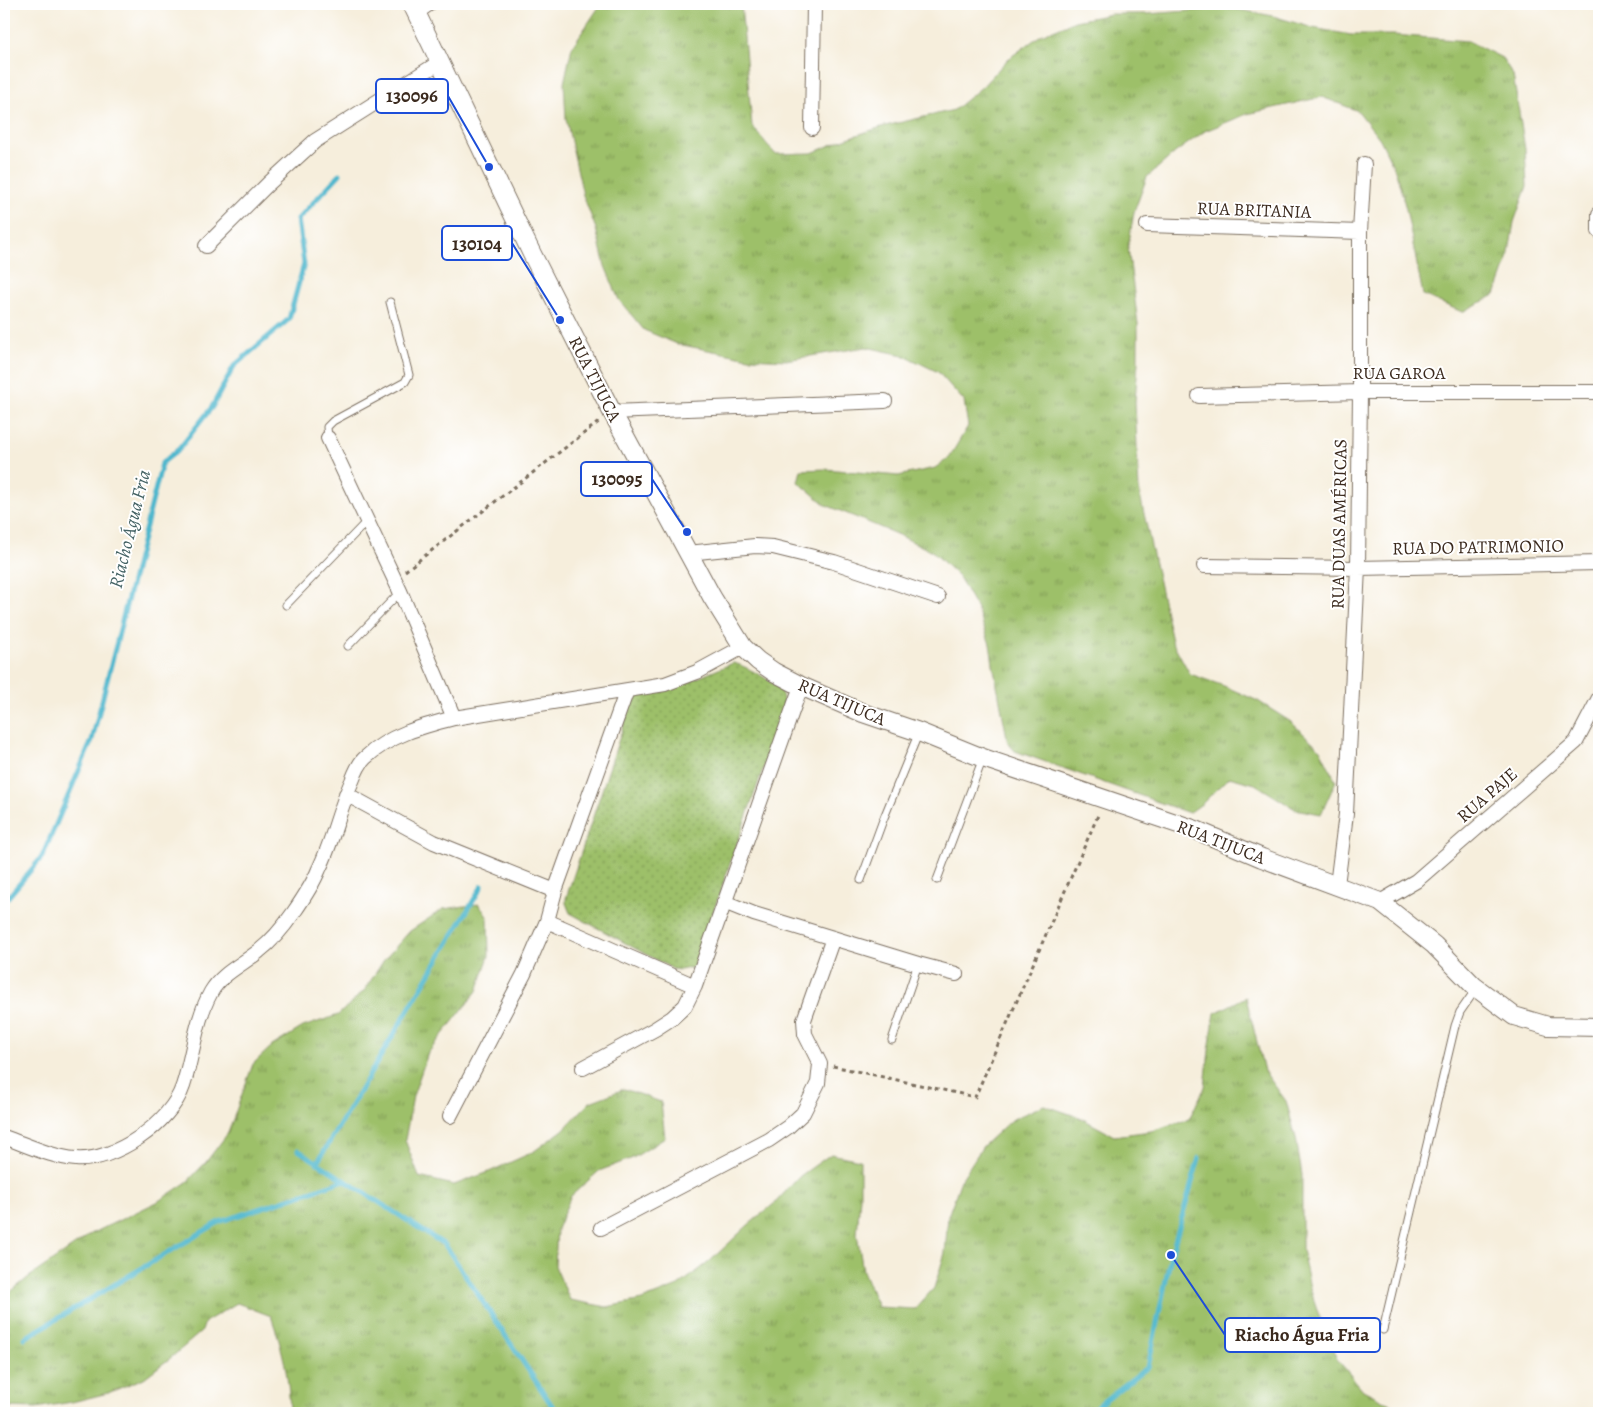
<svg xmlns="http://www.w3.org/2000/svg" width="1603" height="1417" font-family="Alegreya,serif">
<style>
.grass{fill:url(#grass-tufts);stroke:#6c7544}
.park{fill:url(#park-dots);stroke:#6c7544}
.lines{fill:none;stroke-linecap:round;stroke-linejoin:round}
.stream{stroke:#4fb7cd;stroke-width:5}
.service-casing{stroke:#7c6f60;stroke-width:9}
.minor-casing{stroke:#7c6f60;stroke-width:16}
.tertiary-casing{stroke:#7c6f60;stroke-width:20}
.path{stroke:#7c6f60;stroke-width:3;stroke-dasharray:4 4;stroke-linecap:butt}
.service{stroke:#fff;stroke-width:7}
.minor{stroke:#fff;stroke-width:14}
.tertiary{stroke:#fff;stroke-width:18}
.labels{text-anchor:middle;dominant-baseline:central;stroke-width:4;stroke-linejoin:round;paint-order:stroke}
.street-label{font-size:18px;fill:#3b2a1e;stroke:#fff}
.water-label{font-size:19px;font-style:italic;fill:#436264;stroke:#fff}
.leader{fill:none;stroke:#1d4ed8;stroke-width:2}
.callout-dot{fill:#1d4ed8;stroke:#fff;stroke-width:2}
.callout{fill:#fff;stroke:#1d4ed8;stroke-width:2}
.callout-label{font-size:19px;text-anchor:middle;font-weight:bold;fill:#3b2a1e}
</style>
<defs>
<pattern id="grass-tufts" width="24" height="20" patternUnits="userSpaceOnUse" patternTransform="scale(1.25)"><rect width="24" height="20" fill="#9dc069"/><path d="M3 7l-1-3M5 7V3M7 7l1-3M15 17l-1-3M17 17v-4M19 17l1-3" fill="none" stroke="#819c56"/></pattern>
<pattern id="park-dots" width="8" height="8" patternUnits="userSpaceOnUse" patternTransform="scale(1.25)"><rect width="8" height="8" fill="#9dc069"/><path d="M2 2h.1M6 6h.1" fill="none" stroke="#819c56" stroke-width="1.8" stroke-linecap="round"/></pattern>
</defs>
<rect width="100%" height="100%" fill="#fff"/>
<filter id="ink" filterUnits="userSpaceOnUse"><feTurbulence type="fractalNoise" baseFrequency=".02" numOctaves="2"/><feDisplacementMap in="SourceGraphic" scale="10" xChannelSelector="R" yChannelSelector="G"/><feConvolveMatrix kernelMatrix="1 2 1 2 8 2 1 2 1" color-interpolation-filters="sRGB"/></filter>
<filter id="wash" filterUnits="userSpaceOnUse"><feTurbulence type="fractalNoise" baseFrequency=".0096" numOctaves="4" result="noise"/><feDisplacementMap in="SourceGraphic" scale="20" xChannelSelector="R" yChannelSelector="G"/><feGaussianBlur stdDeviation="1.12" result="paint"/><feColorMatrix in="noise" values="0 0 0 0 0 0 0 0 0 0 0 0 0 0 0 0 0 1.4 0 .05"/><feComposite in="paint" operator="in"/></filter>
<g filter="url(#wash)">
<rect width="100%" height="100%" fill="#f6eedc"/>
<path class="grass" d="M601,4H741L752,126L775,154L812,153L845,139L881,127L954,110L982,87L1008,59L1041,35L1075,21L1111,14H1147L1229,8L1273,16L1313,28L1351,35H1393L1468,41L1502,58L1513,75L1525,149L1527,186L1514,222L1508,259L1495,295L1462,312L1423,295L1406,209L1396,172L1380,139L1358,111L1322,97L1247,114L1205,131L1176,152L1147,177L1134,212L1128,248L1138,324V362L1135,402L1139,491L1172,641L1190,674L1224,686L1258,701L1291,722L1320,749L1336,781L1321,814L1295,809L1255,784L1229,777L1203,803L1189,813L1015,751L1008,743L993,664L990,644L977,609L959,577L933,552L901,536L826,505L798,482L801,470L826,469L898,476L935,468L949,458L968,426L964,401L938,372L903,355L866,347L786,360L749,358L677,344L644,330L619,300L605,266L596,229L583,195L566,119L564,83L572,47Z
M479,904L488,918L489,956L477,991L428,1053L413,1096L405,1140L419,1177L454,1185L489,1172L533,1152L563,1130L590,1102L624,1089L661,1102L665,1138L633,1158L599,1171L571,1196L557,1229L555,1266L570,1300L607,1307L642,1300L678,1286L709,1262L747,1226L775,1203L800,1176L831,1154L860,1160V1197L857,1234L863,1271L878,1307L915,1309L934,1288L945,1253L948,1216L961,1180L983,1146L1011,1120L1044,1105L1081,1118L1114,1136L1151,1131L1189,1119L1205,1087L1209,1050L1215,1013L1246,997L1264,1071L1286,1101L1296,1138L1302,1175V1250L1310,1288L1322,1325L1337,1359L1363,1390L1408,1413H290C289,1376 283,1350 271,1316L237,1303L205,1322L202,1331L173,1356L144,1378L108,1393L72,1402L36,1408L4,1407V1297L29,1277L91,1234L157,1202L187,1182L206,1162L228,1133L253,1064L272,1046L303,1027L338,1015L364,991L384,960L410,931L443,909Z"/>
<path class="park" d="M733,663C742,664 775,682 780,690C783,696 784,703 784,709L694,967L680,970L673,969L570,913L566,903V898L631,703L639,696L676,687Z"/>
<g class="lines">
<path class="stream" d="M4,902L42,857L92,740L162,463L179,449L212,407L234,366L289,319L304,264L298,219L340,174
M298,1150L445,1245L555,1410L623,1413
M317,1163L482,886
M25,1338L219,1222L345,1180
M1088,1413L1148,1367L1171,1255L1199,1158"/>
</g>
</g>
<g filter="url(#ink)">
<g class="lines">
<g class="service-casing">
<path id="service" d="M328,438L327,427L333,421L405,382L409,375L390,302
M286,605L367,521
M348,646L400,592
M861,880L883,820L919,732
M937,880L983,758
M892,1040L918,964
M1383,1330L1455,1026L1460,1012L1476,989"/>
</g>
<g class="minor-casing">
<path id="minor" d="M416,13L429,4
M812,128L814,4
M1599,214V231
M1147,225L1360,232
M206,246L268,184L315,141L440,62
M1199,396L1360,392H1599
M612,412L885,401
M328,438L400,591L454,718
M688,553L755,546L773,547L834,562L938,597
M1204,566L1358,568L1599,563
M346,794L434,842L555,891
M1337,885L1346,814L1358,568L1360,392V232L1364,164
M724,902L754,914L918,964L956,974
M1380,902L1416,881L1576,742L1599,698
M547,921L695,986
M583,1068L655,1029L672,1018L685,1006L695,986L801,686
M450,1116L524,974L547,921L555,891L627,690
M4,1137C27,1145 51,1157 76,1159C114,1162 171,1123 183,1086C193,1056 195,1021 211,992C222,973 242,965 259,951C272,941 285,925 294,912C303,899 313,884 319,869C333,841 339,809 352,781C355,773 359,763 365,758C389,735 423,726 454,718L665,684L697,672L743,647
M601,1228L769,1140L788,1127L803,1113L818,1083L820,1064L805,1034L804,1020L833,938"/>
</g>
<g class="tertiary-casing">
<path id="tertiary" d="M412,4L532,254L612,412L712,597L743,647L758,661L774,672L801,686L863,713L919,732L983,758L1196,830L1262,858L1380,902L1434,945L1474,986L1514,1016L1548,1026L1599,1027"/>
</g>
<path class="path" d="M405,571L600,421
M833,1066L975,1097L1099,813"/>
<use href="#service" class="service"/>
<use href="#minor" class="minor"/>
<use href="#tertiary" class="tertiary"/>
</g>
</g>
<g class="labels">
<g class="street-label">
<text transform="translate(1254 210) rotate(2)">RUA BRITANIA</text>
<text x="1399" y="373">RUA GAROA</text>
<text transform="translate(595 379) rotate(63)">RUA TIJUCA</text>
<text transform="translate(1339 524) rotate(-89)">RUA DUAS AMÉRICAS</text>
<text transform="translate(1478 547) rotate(-1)">RUA DO PATRIMONIO</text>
<text transform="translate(842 702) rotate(23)">RUA TIJUCA</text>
<text transform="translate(1487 795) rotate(-41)">RUA PAJE</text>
<text transform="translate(1221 842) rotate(21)">RUA TIJUCA</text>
</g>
<g class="water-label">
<text transform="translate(130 529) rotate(-76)">Riacho Água Fria</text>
</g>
</g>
<path class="leader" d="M489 167L448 96M560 320L512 243M687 532L652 479M1171 1255L1225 1335"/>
<g class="callout-dot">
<circle cx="489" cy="167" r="5"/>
<circle cx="560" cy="320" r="5"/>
<circle cx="687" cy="532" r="5"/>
<circle cx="1171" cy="1255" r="5"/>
</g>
<g class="callout">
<rect x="376" y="79" width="72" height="34" rx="5"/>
<rect x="442" y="226" width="70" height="34" rx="5"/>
<rect x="581" y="462" width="71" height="34" rx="5"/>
<rect x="1225" y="1318" width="155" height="34" rx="5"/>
</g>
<g class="callout-label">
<text x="412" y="102">130096</text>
<text x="477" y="250">130104</text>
<text x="617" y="485">130095</text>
<text x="1302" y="1341">Riacho Água Fria</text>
</g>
<rect width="1603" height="1417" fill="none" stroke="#fff" stroke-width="20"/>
</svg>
